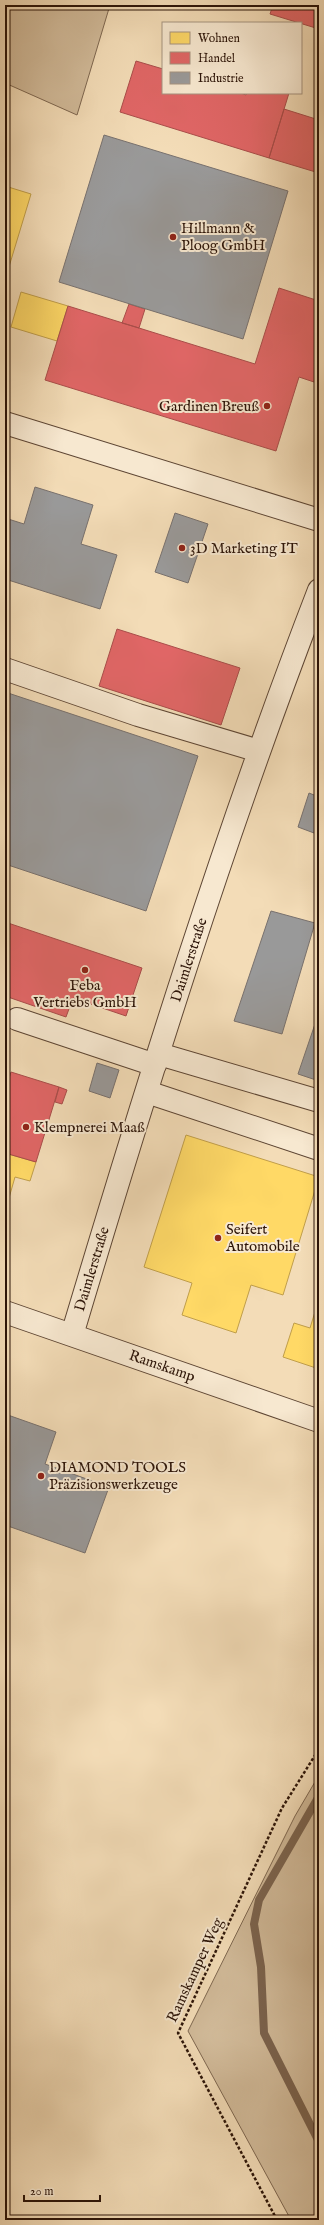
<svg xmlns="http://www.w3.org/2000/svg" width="324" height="2225" font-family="'IM FELL English',serif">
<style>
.green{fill:#d1ba99;stroke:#7e6750}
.homes{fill:#ffd966;stroke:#c09e4a}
.shops{fill:#e06666;stroke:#aa4d4a}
.industry{fill:#999;stroke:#78716e}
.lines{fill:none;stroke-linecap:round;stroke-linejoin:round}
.stream{stroke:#7b634e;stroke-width:8}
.minor-casing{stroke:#5e4634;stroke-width:24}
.path{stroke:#2c1408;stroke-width:2.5;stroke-dasharray:3 2;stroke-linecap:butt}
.minor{stroke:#f7e8d0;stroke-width:22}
.poi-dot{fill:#8f2418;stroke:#f7e8d0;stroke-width:1.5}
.labels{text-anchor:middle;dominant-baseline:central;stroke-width:4;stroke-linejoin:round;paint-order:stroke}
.poi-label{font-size:15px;fill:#2c1408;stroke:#f7e8d0;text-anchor:start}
.street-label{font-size:15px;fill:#2c1408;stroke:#f7e8d0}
</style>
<rect width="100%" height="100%" fill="#f3dcb7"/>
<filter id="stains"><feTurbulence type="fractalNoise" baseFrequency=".005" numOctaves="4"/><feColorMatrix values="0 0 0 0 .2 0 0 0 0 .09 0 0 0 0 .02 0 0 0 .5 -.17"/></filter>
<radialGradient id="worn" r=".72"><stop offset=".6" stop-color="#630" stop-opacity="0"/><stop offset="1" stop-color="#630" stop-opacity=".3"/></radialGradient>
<path class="green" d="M5,5H110L77,115L5,83Z
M319,1775V2220H291L188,2031L295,1816Z"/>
<path class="homes" d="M5,186L31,194L5,280Z
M21,292L68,306L57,341L11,327Z
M186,1135L319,1177L283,1295L251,1285L236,1333L182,1315L192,1283L144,1267Z
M5,1153L36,1162L30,1181L15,1177L5,1212Z
M319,1299V1369L283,1357L294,1323L310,1328Z"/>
<path class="shops" d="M273,5H319V29L270,14Z
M136,61L163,69V93H241L246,95L247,93H289L269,158L120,112Z
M284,109L319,120V173L269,158Z
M279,288L319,301V365L314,382L299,377L276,451L45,380L68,306L255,364Z
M129,304L145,309L139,328L122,323Z
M117,629L240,668L221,725L99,686Z
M5,922L142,968L126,1016L73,998L66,1017L5,996Z
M11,1072L59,1087L36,1162L5,1153V1091Z
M59,1087L67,1090L62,1104L55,1102Z"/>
<path class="industry" d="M104,135L288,191L243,339L59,282Z
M35,487L93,505L81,544L117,555L100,609L5,579V518L24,524Z
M175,513L208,524L188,583L155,572Z
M5,692L198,756L146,911L5,864Z
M309,793L319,797V826L316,825L314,833L298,827Z
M271,911L315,923L282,1034L234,1021Z
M315,1024L319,1026V1081L298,1074Z
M97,1063L119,1070L110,1098L89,1091Z
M5,1414L56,1432L45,1464L109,1487L85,1553L5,1525Z"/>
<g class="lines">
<path class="stream" d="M319,1796L259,1900L254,1924L261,1967L264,2033L319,2142"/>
<g class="minor-casing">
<path id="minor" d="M5,423L319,520
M5,669L138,715L259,751
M17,1019L155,1065
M159,1054L319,1101
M147,1092L319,1149
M5,1312L319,1421
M72,1335C147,1084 225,833 319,590"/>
</g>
<path class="path" d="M277,2220L178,2033L282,1808L319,1749"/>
<use href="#minor" class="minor"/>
</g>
<g class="poi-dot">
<circle cx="173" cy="237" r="4"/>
<circle cx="267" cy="406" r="4"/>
<circle cx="182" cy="548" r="4"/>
<circle cx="85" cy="970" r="4"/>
<circle cx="26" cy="1127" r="4"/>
<circle cx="218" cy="1238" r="4"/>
<circle cx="41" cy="1476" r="4"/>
</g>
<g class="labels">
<g class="poi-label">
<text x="181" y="228">Hillmann &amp;<tspan x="181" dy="17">Ploog GmbH</tspan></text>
<text x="259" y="406" text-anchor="end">Gardinen Breuß</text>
<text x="190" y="548">3D Marketing IT</text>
<text x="85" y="985" text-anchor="middle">Feba<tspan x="85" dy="17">Vertriebs GmbH</tspan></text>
<text x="34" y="1127">Klempnerei Maaß</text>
<text x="226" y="1229">Seifert<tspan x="226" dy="17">Automobile</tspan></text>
<text x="49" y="1467">DIAMOND TOOLS<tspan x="49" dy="17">Präzisionswerkzeuge</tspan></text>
</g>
<g class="street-label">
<text transform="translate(189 960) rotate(-72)">Daimlerstraße</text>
<text transform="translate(92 1269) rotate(-73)">Daimlerstraße</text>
<text transform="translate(162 1366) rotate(19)">Ramskamp</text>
<text transform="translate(195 1970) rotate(-65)">Ramskamper Weg</text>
</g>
</g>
<rect width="324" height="2225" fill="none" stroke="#f3dcb7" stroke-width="20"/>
<rect x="6" y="6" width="312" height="2213" fill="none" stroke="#2c1408" stroke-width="2"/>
<rect x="10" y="10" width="304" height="2205" fill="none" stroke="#2c1408"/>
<rect x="162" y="22" width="140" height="72" fill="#f7e8d0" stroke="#a69380"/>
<rect x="170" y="32" width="20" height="12" fill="#ffd966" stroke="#a69380"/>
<text x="198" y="42" font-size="12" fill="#2c1408">Wohnen</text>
<rect x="170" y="52" width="20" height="12" fill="#e06666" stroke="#a69380"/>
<text x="198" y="62" font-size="12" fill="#2c1408">Handel</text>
<rect x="170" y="72" width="20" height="12" fill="#999999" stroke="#a69380"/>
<text x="198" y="82" font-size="12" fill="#2c1408">Industrie</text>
<path d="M24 2195v6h76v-6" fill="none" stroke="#2c1408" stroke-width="2"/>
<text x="30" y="2195" font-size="12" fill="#2c1408" stroke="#f7e8d0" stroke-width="3" paint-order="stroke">20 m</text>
<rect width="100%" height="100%" filter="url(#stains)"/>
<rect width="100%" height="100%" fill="url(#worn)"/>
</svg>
